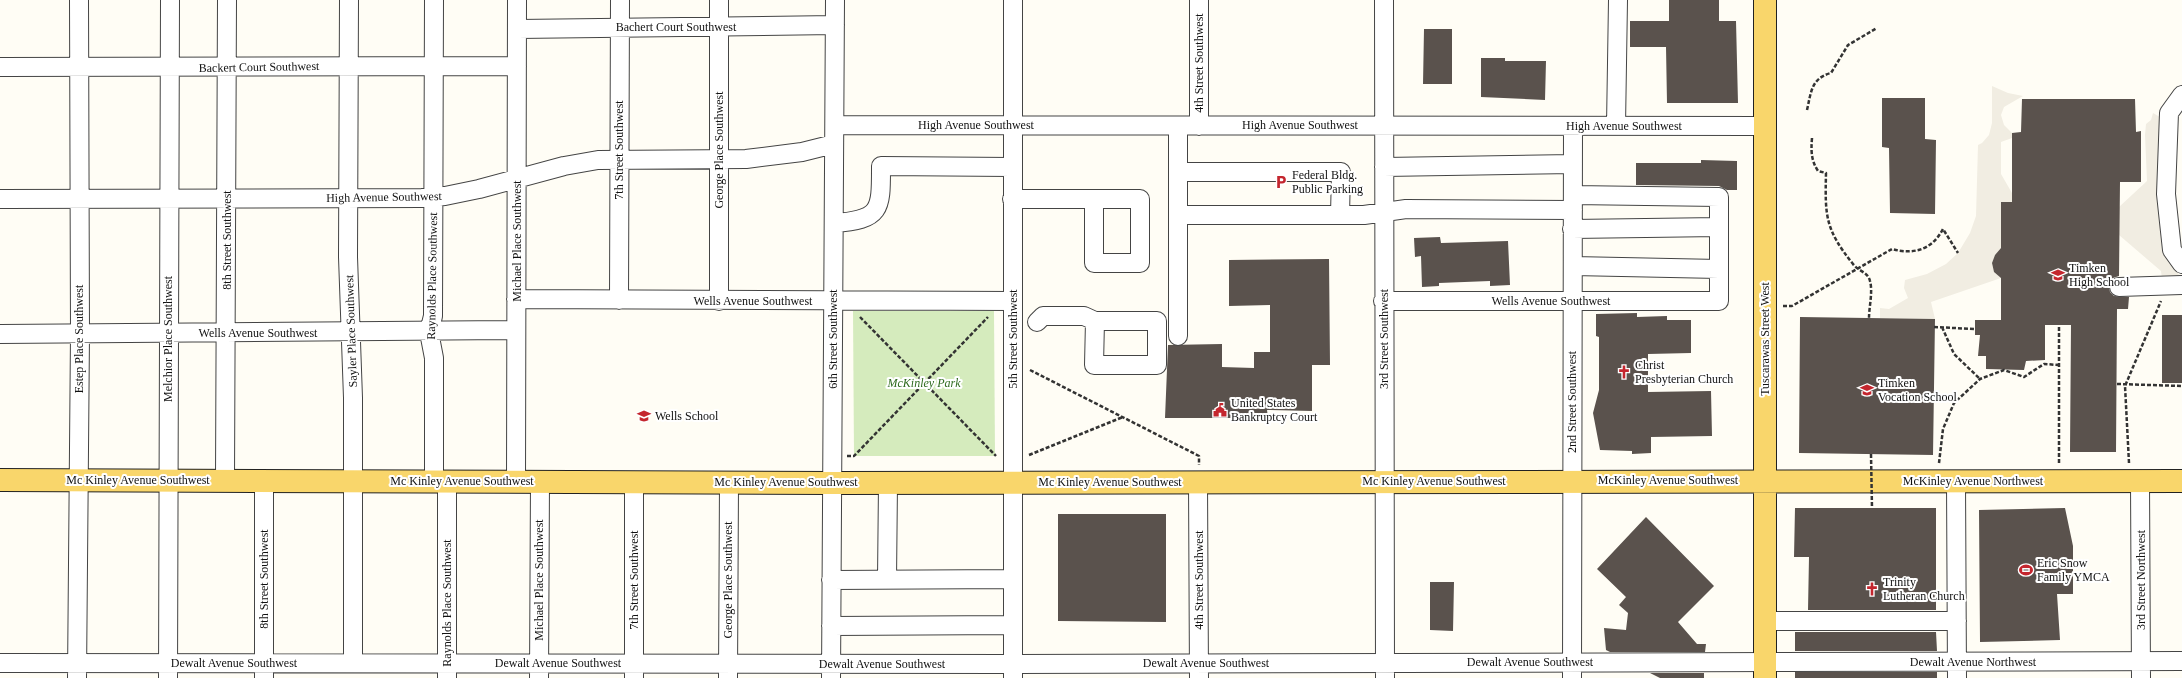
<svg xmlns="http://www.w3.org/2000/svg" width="2182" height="678" font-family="'Times New Roman',serif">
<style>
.green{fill:#d5ebbd}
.plaza{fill:#f1ede2}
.building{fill:#5a524d}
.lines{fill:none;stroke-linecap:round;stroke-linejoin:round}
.minor-casing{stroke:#444;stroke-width:20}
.major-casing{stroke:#222;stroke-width:24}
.path{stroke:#333;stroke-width:2.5;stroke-dasharray:4 2;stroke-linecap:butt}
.minor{stroke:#fff;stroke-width:18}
.major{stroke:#f9d66b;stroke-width:22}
.path-bridge{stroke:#333;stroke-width:2.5;stroke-dasharray:4 2;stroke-linecap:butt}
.labels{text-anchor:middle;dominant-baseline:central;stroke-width:4;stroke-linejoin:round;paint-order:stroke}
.street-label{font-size:12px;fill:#111;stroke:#fff}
.poi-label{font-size:12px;fill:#111;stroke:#fff;text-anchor:start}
.park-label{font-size:12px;font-style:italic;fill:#2f6b1f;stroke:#fff}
</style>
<rect width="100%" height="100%" fill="#fffdf5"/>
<path class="green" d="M853,311H994L995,456H854Z"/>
<path class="plaza" d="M1992,86L2008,93L2023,96L2004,107L2001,115L2004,125L2012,133V138L2001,142V174L2012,193V202H2001V248L1995,255L1992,263L1994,272L2001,278L1931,302L1935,319L1880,318V308L1889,309L1908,298L1904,288L1905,280L1927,274L1946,264L1958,253L1970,233L1976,216L1978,145L1982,143L1989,135L1992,123Z
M2153,113L2160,117V227L2170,258L2179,275L2175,279H2162L2161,271L2119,235V207L2147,181L2145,135L2146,124L2151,120Z"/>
<path class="building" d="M1669,0H1719V21H1736L1738,103H1667L1666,47H1630V21H1669Z
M1424,29H1452V84H1423Z
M1481,58H1505V61H1546L1545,100L1481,97Z
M1882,98H1925V139L1936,140L1935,214L1890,213L1889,148L1882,147Z
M2022,99H2135L2136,132L2141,131V182H2120L2119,276L2113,278L2109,287L2110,292L2114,296L2129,297L2128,309H2117L2116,452H2070L2071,325H2045V360L2026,361L2024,370L1986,369V356H1978L1980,335H1975V320H2001V278L1994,272L1992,263L1995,255L2001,248V202H2012V133L2021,132Z
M1701,160L1737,161V190H1727L1719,186L1636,185V163H1701Z
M1440,237L1441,243L1508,241L1510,285L1490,286V281L1439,283V286L1422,287L1421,256L1415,257L1414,238Z
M1329,259L1330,365H1312V411L1267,410L1268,418H1165L1168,345L1222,344V367L1254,368V352H1270V305L1229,306V260Z
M1637,313V317L1667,316V320H1691V353L1648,354V392L1711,391L1712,436L1651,437V453L1632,454V451L1600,450L1593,413L1599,390V337L1596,336V314Z
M2162,315H2182V383H2162Z
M1800,317L1935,319L1933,455L1799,453Z
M1795,508H1936V610H1808L1809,557H1794Z
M2065,508L2073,546V594H2057L2060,640L1980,642L1979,510Z
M1058,514H1166V622L1058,621Z
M1646,517L1714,586L1678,622L1697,644H1706L1705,652H1610L1606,650L1604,628L1626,630L1628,613L1619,605L1626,597L1597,569Z
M1430,582H1454L1453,631L1430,630Z
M1795,632H1936L1937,651H1795Z
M1795,672H1937V678H1795Z
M1650,673H1704V678H1660Z"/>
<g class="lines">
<g class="minor-casing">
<path id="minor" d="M349,0L348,257L353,398V663
M719,0V301
M1013,0V678
M1384,0L1385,678
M518,29L835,25
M0,67L517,66
M2182,95L2169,113L2166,194L2172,250L2182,264
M835,125L1765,126
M1178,126V215H1364L1406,209L1573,210
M1199,126V0
M1616,126L1618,0
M1384,167L1573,164
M1178,172H1341L1340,215
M0,199L422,198L445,196L479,189L564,166L598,160L746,159L802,152L834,144
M1012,199H1140V263H1094V199
M834,223C882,220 881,209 881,166L1012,167
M1572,229L1719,227
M1573,266L1719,269
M2119,287L2182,285
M516,299L1013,301
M619,300L620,0
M1383,301H1719V197L1573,195
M1037,322L1043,316H1084L1095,321H1157V365H1094L1095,321
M0,334L516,330
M1178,336V215
M225,480L227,0
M434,481V358L429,332L433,316L434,0
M516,481L517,0
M1956,481L1957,678
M2140,481L2141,678
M634,482V678
M1198,482L1199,678
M831,580L1013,579
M887,580L888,483
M1765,621H1957
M831,626L1013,625
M0,663L1013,664L2182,661
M77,678L80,334L79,0
M168,678L170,0
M264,678V480
M447,678V481
M539,678L540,481
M728,678L729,482
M831,678L835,0
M1572,678L1573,126"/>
</g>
<g class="major-casing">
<path id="major" d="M0,480L831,483L2182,481
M1765,678V0"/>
</g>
<path class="path" d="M1807,110C1811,93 1811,78 1831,73L1848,45L1877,28
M1812,138C1811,151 1811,160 1818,171L1826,173C1825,216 1825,229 1853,264C1858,271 1868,272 1870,281C1873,292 1869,307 1869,318
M1783,306H1792L1892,249C1913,255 1932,250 1943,229L1958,253
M860,317L996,456
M1934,327L1974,329
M1942,327L1954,354L1980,379
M1030,370L1199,456V465
M2117,384L2182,386
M1029,455L1123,417
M847,456H854L988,317
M1939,463L1943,429L1954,403L1980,379L2004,370L2024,377L2044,364L2059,365
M2059,463V325
M2129,463L2125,386L2161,301"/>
<use href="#minor" class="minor"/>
<use href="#major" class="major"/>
<path class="path-bridge" d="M1871,454L1872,508"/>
</g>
<defs>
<g id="parking-bare" transform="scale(1.08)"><path d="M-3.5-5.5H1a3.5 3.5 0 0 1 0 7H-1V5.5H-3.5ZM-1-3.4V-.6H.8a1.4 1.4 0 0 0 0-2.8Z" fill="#c4262e" stroke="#fff" stroke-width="2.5" paint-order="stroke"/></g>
<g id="school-bare" transform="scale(1.08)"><path d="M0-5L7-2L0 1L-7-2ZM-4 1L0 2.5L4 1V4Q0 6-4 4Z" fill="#c4262e" stroke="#fff" stroke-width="2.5" paint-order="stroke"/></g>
<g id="church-bare" transform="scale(1.08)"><path d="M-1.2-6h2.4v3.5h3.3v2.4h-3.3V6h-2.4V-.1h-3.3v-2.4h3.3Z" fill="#c4262e" stroke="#fff" stroke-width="2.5" paint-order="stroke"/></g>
<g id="civic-bare" transform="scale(1.08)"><path d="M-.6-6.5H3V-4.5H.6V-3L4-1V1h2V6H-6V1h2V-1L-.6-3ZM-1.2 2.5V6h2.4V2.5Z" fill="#c4262e" stroke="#fff" stroke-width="2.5" paint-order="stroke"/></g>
<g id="stadium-bare" transform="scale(1.08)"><path d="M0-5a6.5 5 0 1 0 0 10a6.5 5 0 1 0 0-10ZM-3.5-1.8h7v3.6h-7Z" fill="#c4262e" stroke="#fff" stroke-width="2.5" paint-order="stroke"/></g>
</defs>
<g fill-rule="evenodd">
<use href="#parking-bare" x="1281" y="182"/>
<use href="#school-bare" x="2058" y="275"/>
<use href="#church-bare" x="1624" y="372"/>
<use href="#school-bare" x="1867" y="390"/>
<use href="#civic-bare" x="1220" y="410"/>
<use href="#school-bare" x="644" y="416"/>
<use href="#stadium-bare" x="2026" y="570"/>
<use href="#church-bare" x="1872" y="589"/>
</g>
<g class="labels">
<g class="street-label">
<text x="676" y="27">Bachert Court Southwest</text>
<text transform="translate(1199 63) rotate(-90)">4th Street Southwest</text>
<text transform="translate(259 67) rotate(-1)">Backert Court Southwest</text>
<text x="976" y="125">High Avenue Southwest</text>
<text x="1300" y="125">High Avenue Southwest</text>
<text x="1624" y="126">High Avenue Southwest</text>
<text transform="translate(619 150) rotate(-90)">7th Street Southwest</text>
<text transform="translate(719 150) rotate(-90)">George Place Southwest</text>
<text transform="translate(384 197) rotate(-1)">High Avenue Southwest</text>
<text transform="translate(227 240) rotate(-90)">8th Street Southwest</text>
<text transform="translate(517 241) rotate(-90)">Michael Place Southwest</text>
<text transform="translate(432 276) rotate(-89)">Raynolds Place Southwest</text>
<text x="753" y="301">Wells Avenue Southwest</text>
<text x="1551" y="301">Wells Avenue Southwest</text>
<text transform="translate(351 331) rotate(-92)">Sayler Place Southwest</text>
<text x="258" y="333">Wells Avenue Southwest</text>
<text transform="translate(79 339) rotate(-90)">Estep Place Southwest</text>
<text transform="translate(168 339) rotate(-90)">Melchior Place Southwest</text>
<text transform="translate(833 339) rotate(-90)">6th Street Southwest</text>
<text transform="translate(1013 339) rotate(-90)">5th Street Southwest</text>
<text transform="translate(1384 339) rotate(-90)">3rd Street Southwest</text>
<text transform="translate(1765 339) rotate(-90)">Tuscarawas Street West</text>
<text transform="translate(1572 402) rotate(-90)">2nd Street Southwest</text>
<text x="138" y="480">Mc Kinley Avenue Southwest</text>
<text x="1668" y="480">McKinley Avenue Southwest</text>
<text x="462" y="481">Mc Kinley Avenue Southwest</text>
<text x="1434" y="481">Mc Kinley Avenue Southwest</text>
<text x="1973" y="481">McKinley Avenue Northwest</text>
<text x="786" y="482">Mc Kinley Avenue Southwest</text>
<text x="1110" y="482">Mc Kinley Avenue Southwest</text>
<text transform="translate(264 579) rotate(-90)">8th Street Southwest</text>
<text transform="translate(539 580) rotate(-90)">Michael Place Southwest</text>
<text transform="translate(634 580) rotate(-90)">7th Street Southwest</text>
<text transform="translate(728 580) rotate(-90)">George Place Southwest</text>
<text transform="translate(1199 580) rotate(-90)">4th Street Southwest</text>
<text transform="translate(2141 580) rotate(-90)">3rd Street Northwest</text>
<text transform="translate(447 603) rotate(-90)">Raynolds Place Southwest</text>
<text x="1530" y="662">Dewalt Avenue Southwest</text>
<text x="1973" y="662">Dewalt Avenue Northwest</text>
<text x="234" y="663">Dewalt Avenue Southwest</text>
<text x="558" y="663">Dewalt Avenue Southwest</text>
<text x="1206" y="663">Dewalt Avenue Southwest</text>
<text x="882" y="664">Dewalt Avenue Southwest</text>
</g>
<g class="poi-label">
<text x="1292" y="175">Federal Bldg.<tspan x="1292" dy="14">Public Parking</tspan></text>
<text x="2069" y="268">Timken<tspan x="2069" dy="14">High School</tspan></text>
<text x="1635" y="365">Christ<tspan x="1635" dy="14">Presbyterian Church</tspan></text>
<text x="1878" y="383">Timken<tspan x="1878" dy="14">Vocation School</tspan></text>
<text x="1231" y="403">United States<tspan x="1231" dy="14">Bankruptcy Court</tspan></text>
<text x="655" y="416">Wells School</text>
<text x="2037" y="563">Eric Snow<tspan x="2037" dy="14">Family YMCA</tspan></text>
<text x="1883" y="582">Trinity<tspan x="1883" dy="14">Lutheran Church</tspan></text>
</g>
<g class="park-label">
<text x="924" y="383">McKinley Park</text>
</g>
</g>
</svg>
